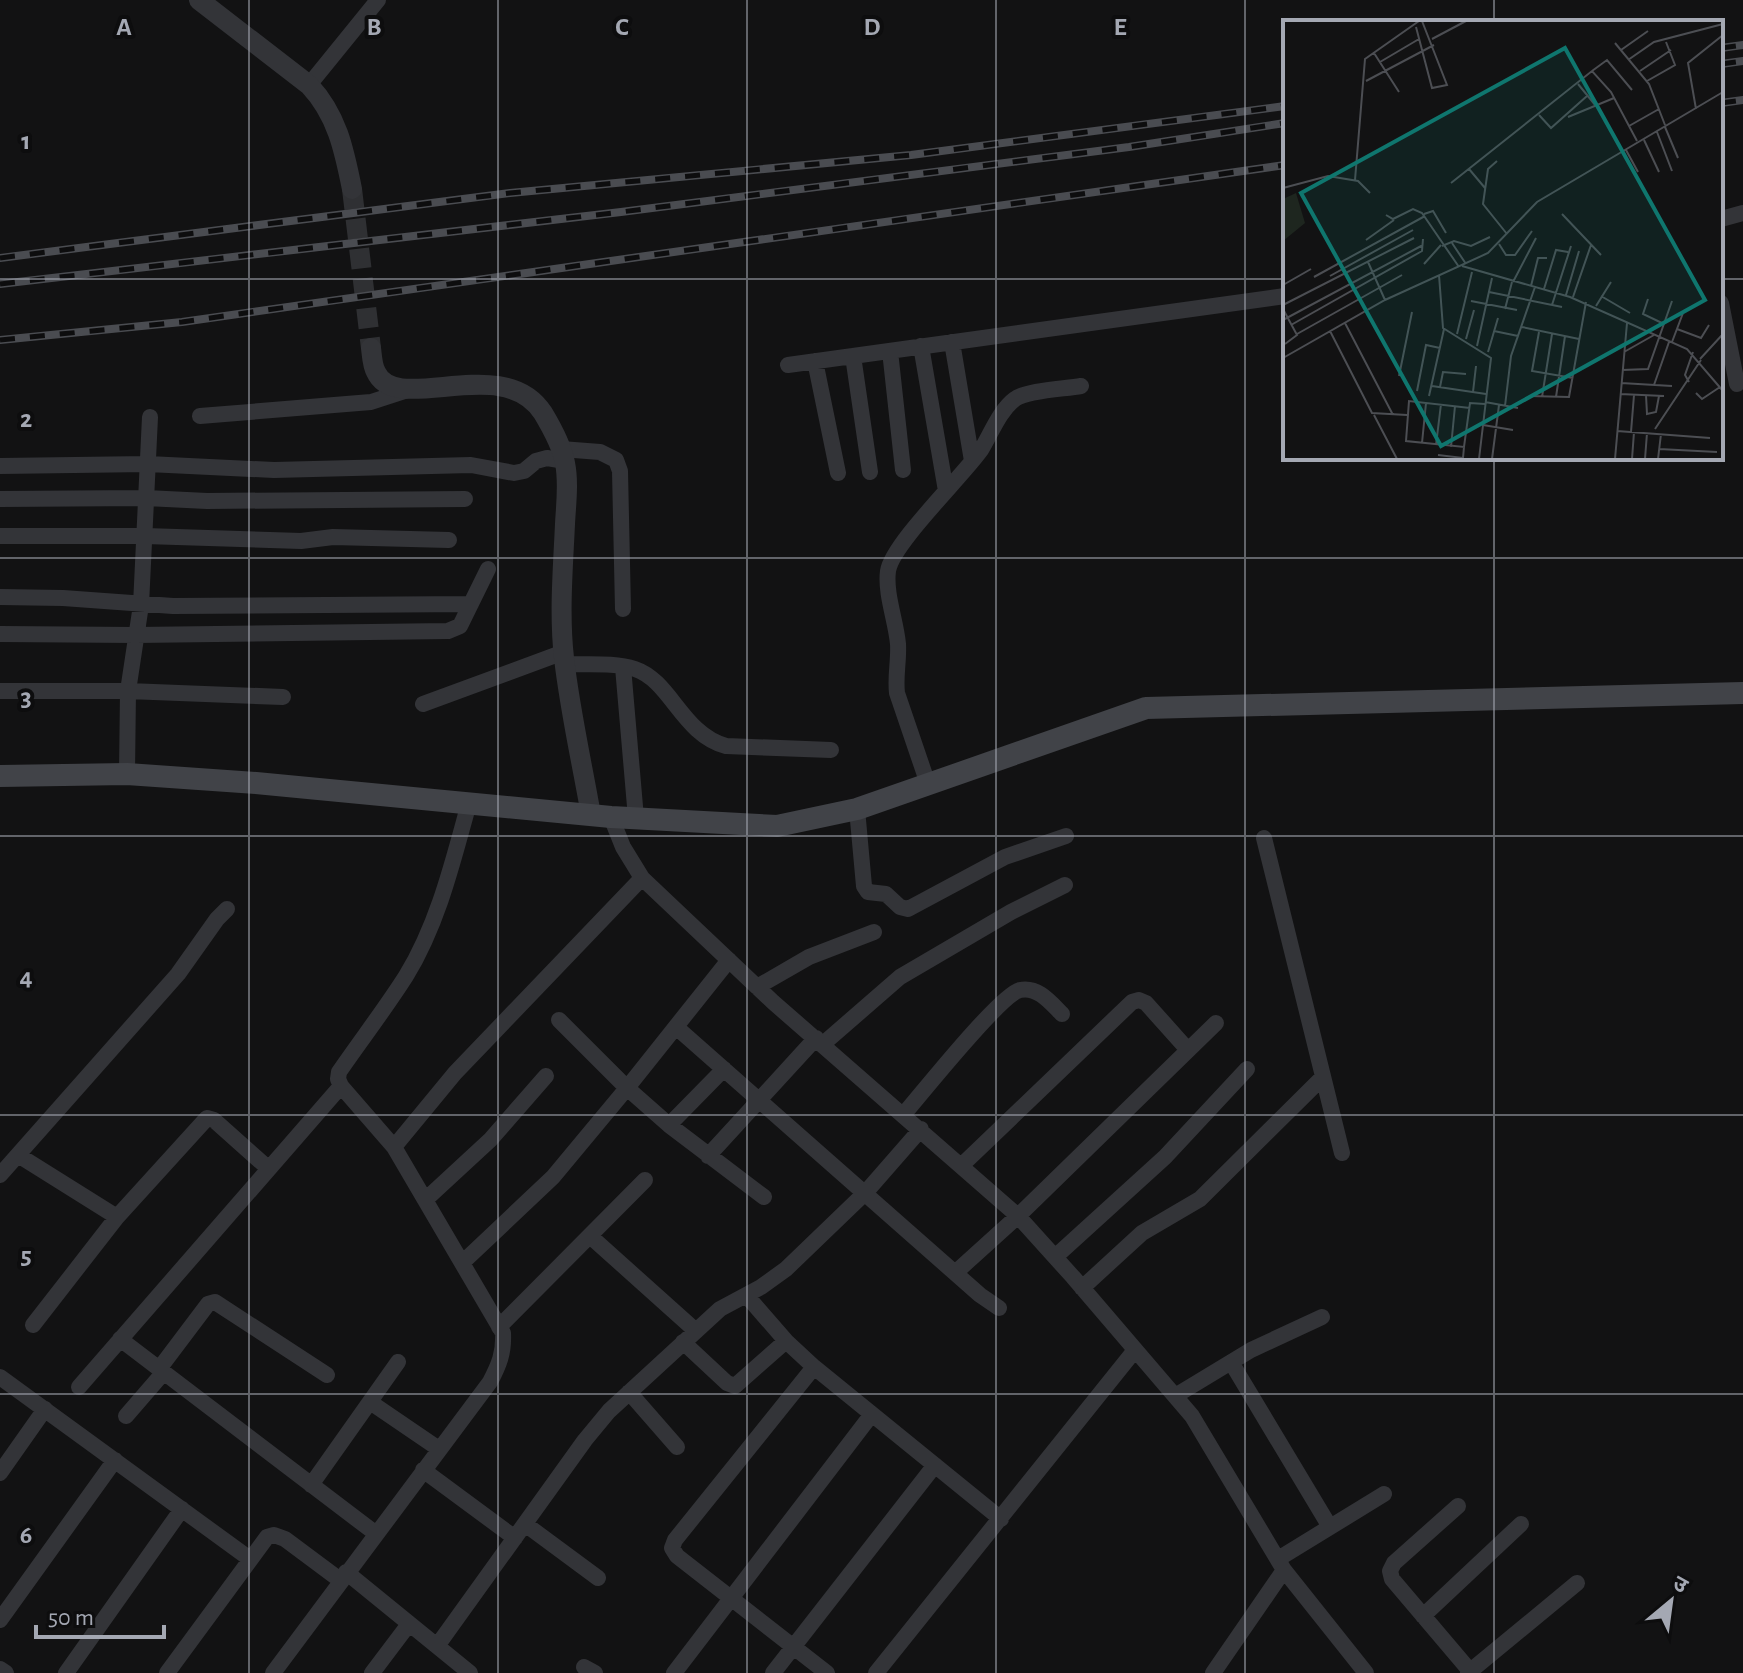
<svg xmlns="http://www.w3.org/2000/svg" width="1743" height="1673" font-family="'Alegreya Sans','Noto Sans Devanagari',sans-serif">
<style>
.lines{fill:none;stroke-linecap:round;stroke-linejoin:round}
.tertiary-tunnel{stroke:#2f3033;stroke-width:20;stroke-dasharray:20 10;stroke-linecap:butt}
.minor{stroke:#333438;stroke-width:16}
.tertiary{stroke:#333438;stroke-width:20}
.secondary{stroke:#414348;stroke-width:22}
.rail-casing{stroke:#4a4c51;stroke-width:8}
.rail{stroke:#0d0d0e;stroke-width:5;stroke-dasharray:15;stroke-linecap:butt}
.grid{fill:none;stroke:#a4a8b3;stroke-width:2;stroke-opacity:0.55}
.inset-road{fill:none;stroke:#4c4e53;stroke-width:2}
.view{fill:#0f766e;fill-opacity:0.15;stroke:#0f766e;stroke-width:4}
.inset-edge{fill:none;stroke:#a4a8b3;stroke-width:4}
.grid-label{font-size:26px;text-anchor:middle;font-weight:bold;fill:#a4a8b3;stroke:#0d0d0e;stroke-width:8;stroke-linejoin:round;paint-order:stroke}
</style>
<rect width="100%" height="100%" fill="#121213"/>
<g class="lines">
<path class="tertiary-tunnel" d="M352,189L371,348"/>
<path class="minor" d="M309,85L378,0
M1721,219L1743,213
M1721,303L1737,384
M952,342L972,461
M921,346L946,491
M890,351L903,470
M853,356L870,472
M815,361L838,473
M788,365L1285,296
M200,416L371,402L408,390
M561,449L600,452L616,460L620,471L623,609
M0,466L148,464L274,470L471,465L514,473L524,471L536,461L547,458L565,461
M0,499L146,498L207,501L465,499
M0,536H145L301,541L333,537L449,540
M0,597L63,598L173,606L471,604
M0,634L136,635L448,631L460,626L488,569
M565,664C587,665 614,662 635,669C671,681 682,734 726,746L831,750
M623,667L636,818
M0,691H128L283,697
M423,704L564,652
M127,774L128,691L141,605L150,417
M928,784L897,693C895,676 899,661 898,644C896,621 885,594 888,571C892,544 962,477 981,450C991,434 999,411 1015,399C1028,390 1064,389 1081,386
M857,809L864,886L868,892L886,894L900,907L908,909L1005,857L1066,836
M611,817L623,847L642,878L773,1002L1018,1216L1073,1277L1192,1416L1284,1570L1366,1673
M1264,838L1342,1153
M757,987L809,957L874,932
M559,1020L627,1088L669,1125L764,1197
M676,1027L980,1295L999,1308
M823,1044L900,977L1011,912L1065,885
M904,1114C923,1092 1000,995 1020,990C1038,986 1051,1003 1062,1014
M669,1125L724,1069
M394,1147L455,1073L642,878
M18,1155L117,1217
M708,1156L816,1038
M962,1165L1132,1002L1139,1000L1146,1003L1188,1050
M0,1175L178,974L217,919L227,909
M425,1200L491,1139L546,1076
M590,1236L696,1331
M1055,1257L1165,1157L1247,1069
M462,1263L553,1177L627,1088L729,960
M955,1273L1018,1216L1216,1023
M1082,1288L1142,1233L1200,1199L1323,1077
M746,1295L786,1341L814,1367L1001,1519
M33,1325L117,1217L207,1118L214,1120L269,1169
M499,1327L645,1180
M120,1339L375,1533
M683,1342L727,1383L735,1386L786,1341
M1231,1362L1330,1527
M814,1367L675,1540L672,1548L677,1556L827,1673
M159,1369L208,1304L215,1302L327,1375
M0,1377L250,1559
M79,1387L341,1086
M629,1392L677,1447
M1175,1396L1251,1350L1322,1317
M370,1402L439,1449
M126,1416L164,1372
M423,1470L515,1538
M0,1473L45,1409
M311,1485L398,1362
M1458,1506L1394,1563L1390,1571L1392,1579L1470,1671
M525,1524L598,1578
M1278,1559L1384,1494
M346,1572L470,1673
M1423,1616L1521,1524
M0,1620L115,1460
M437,1646L585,1440L609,1411L720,1309L761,1287L786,1269L866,1192L921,1129
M584,1667L595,1673
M0,1669L6,1673
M66,1673L182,1509
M167,1673L267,1537L274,1535L285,1539L340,1580
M273,1673L490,1382C499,1365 504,1353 503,1333L394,1147L341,1086L338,1079L339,1072C361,1040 385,1009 406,976C438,924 453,861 469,803
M372,1673L409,1624
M674,1673L872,1414
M773,1673L935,1465
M876,1673L1135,1350
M1213,1673L1284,1570
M1468,1673L1577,1583"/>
<path class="tertiary" d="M199,0L309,85C337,115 344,149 352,189
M371,348C372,355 372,365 376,372C396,417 503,351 543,413C552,428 562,446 565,463C569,483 566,504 565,524C563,568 559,614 564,658C570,711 582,763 591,815"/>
<path class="secondary" d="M0,776L127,774L256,783L611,817L777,826L857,809L1146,708L1743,693"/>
<g class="rail-casing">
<path id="rail" d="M1721,48L1743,45
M1721,64L1743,61
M1721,103L1743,100
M0,258L510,193L911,155L1285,106
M0,284L621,212L1129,147L1285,123
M0,340L182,322L1285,165"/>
</g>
<use href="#rail" class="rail"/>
</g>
<path class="grid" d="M249,0V1673M498,0V1673M747,0V1673M996,0V1673M1245,0V1673M1494,0V22M0,279H1285M1721,279H1743M1494,458V1673M0,558H1743M0,836H1743M0,1115H1743M0,1394H1743"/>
<g transform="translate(1283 20)">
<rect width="440" height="440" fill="#121213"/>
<path d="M13,173L22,203L0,221V179Z" fill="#1e261f"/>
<path class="inset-road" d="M133,7L149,68L164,65L139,1M149,19L183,1M332,23L366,64L382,105M338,30L365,11M91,33L116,72M345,40L371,22L440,4M97,42L136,19M309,51L324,40L349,70M357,51L388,30M83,61L151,25M364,61L392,45L383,22M295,64L313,86M413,89L405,43L440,15M256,95L268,108L304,76M285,97L331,78M346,106L376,89M382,107L395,138M374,112L389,151M361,120L376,152M343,130L355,152M214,141L205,149L200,184L224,214M186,149L202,168M72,160L82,39L136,1M168,163L309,51L328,72L354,121M0,168L45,156L75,161L87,173M141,194L150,191L163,213M279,194L318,235M103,195L110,199L130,189L139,193L176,247M83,220L111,200M169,223L183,244M216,224L223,235H232L249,211M159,226L171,221L188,226L207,217M85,242L102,280M141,244L158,225M179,246L287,277L404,329L440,371M156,255L160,308L208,338L196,439M47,256L130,210M31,257L142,196M230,262L253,218M0,265L28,249M248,266L255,238H264M261,269L273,230L285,232M206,272L279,287M283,275L296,231M318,276L347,293M290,277L308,225M365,279L360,294L379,303M188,281L234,290M0,285L131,218M269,285L288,226M313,286L328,262M0,289L14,315L2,324M222,289L229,262M0,300L140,225M62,303L110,395M8,305L139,231L140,219M239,307L296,319M394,309L418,318L426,305M47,311L89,393L124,395M211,311L235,316M256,312L249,351L290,358M14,314L119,255M174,314L189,252M183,319L191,290M389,322L400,293M194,326L209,258M205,332L215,298M341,332L371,315M0,338L102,280L205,233L254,182L440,72M417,339L440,314M339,350L365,349L389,281M116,356L129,292M406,362L402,355L410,332M338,363L389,366M371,365L386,322M149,366L203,374M157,367L160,352L183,354M134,371L143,325L157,328M190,372L193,346M413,373L419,379L437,367M337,374L381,376M363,375L364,394L373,392L376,376M146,376L161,309M246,376L286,377L303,282M259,377L269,314M273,377L282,316M202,382L235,388M222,386L228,336L252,267M187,388L126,381L123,421L181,427L187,383L202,384M91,395L114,439M200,405L230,410M372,409L418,340M334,411L427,418M348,412L351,375M139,423L143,383M153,425L158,384M168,427L172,386M376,429L434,432M155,435L180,438L181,427M209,439L216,385M332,439L344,303M349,439L351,412M362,439L364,413M375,439L378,414"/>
<path class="view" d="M282,28L422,280L158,426L18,173Z"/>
<rect width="440" height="440" class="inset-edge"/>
</g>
<g class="grid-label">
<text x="124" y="35">A</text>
<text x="374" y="35">B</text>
<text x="622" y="35">C</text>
<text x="872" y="35">D</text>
<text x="1120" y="35">E</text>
<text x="26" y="149">1</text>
<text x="26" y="427">2</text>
<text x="26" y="706">3</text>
<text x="26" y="985">4</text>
<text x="26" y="1264">5</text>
<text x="26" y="1543">6</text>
</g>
<g transform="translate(1671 1601) rotate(29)" stroke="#0d0d0e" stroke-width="6" paint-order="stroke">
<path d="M0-6L14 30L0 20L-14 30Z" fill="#a4a8b3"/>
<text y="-12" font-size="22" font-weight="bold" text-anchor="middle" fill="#a4a8b3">उ</text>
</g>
<path d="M36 1625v12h128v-12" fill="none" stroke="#a4a8b3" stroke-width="4"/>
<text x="48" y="1625" font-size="24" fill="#a4a8b3" stroke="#0d0d0e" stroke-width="6" paint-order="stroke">50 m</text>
</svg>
